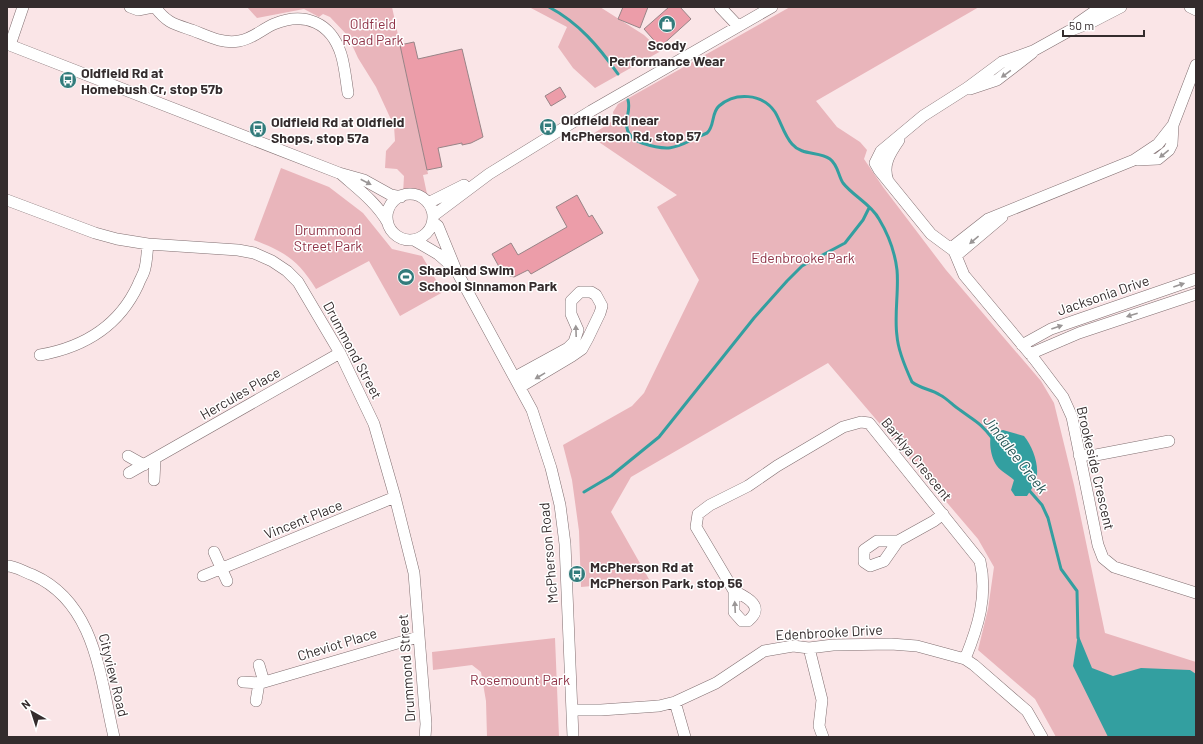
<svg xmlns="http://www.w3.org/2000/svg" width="1203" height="744" font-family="Barlow,sans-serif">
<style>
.green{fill:#e9b5bb}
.water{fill:#339fa0}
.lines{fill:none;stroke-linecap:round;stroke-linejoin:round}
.stream{stroke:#339fa0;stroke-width:3}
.building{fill:#ec9da9;stroke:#988487}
.minor-casing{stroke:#816f71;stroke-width:12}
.minor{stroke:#fff;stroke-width:11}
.oneway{fill:#9a9696}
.labels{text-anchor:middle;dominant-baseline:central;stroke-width:3;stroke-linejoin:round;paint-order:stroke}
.park-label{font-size:14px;fill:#8f3347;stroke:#fff}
.poi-label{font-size:14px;font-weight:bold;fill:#342c2d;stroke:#fff;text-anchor:start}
.street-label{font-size:14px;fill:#342c2d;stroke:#fff}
.water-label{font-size:15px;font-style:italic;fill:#295757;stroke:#fff}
</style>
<rect width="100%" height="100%" fill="#fae5e7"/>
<path class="green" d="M247,7H392L428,174L423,175L427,194H403L404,176L397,169L385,168L386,151L395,141L394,126L376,87L358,58L348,36L330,17L323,14L319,17L304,9L257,18Z
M529,7H600L644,35L661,51L595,88L573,68L558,47L567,27Z
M790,7H979L816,101L837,127L860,142L867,150L864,159L883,187L946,270L1041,381L1054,403L1074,485L1105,633L1196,662V737H1056L1035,699L978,650L988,609L994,567L978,539L828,363L631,477L611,512L650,581L581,587L579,531L572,480L563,445L632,406L644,393L699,280L657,207L677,195L590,136L614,120L613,112L618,104Z
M281,168L329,187L363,213L392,249L422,256L443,292L400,316L369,261L316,289C298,260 285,252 254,240Z
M555,638L559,737H487L486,701L481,672L472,665L433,670L432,652Z"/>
<path class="water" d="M1003,430L1024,436C1033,447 1040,466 1036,480C1034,486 1030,491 1027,496H1015L1011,490L1014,480C1009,475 1000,471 997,466C991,458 988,441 992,433Z
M1078,634L1092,668L1113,676L1141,668L1190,670L1196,674V737H1108L1073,666Z"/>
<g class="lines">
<path class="stream" d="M549,7C579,23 599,47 618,74
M628,100C631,110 625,119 627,128C628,135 635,141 642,143C675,154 678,145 707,133C715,126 711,113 719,106C735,92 762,93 775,112C781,122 784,135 792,144C802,156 819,151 830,159C838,165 838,175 843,183C853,196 871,204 879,219C888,234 895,253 897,270C899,291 894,315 897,336C898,350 906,369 912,382C921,389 931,389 940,395C948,399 953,406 960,410C975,421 981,423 993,439
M1028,489L1042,505L1048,518L1061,569L1077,591L1078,638
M584,492L611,476L659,437L754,318L787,281L802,266L845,243L863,220L869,208"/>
</g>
<path class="building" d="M623,7H648L640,28L618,19Z
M669,7H680L691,19L660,47L644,29Z
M414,42L418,59L462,49L483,137L471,143L462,145V143L438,148L442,167L427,170L400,45Z
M560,87L566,97L551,106L545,96Z
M577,195L589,217L592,215L603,233L531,274L528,270L514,277L503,274L492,254L511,243L518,255L567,227L556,207Z"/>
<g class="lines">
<g class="minor-casing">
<path id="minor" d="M130,7L138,10L153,7
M155,7C167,23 174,24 192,30C208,36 222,44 239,41C253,39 262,29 274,24C305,11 331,23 341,54C345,67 346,81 348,93
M720,7L738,26
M1121,7L1090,23L1069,31L1033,51L1002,62L967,88L923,116L881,151L875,163L879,170L931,234L954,251L964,275L1035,360L1063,397L1072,417L1098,545L1103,558L1114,567L1196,593
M1190,7L1196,10
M1078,23L1101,7
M7,44L339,173L364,180L391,195L401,197
M10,45L23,7
M970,89L997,80L1032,53
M1137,160L1158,159L1169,150L1172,144L1173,125L1196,65
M341,174C358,189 377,203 388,223
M888,181C882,165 890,153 899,140
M387 217a23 23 0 1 1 46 0a23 23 0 1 1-46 0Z
M7,200L95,233L117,239L148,244L238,250L254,253L272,261L287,271L298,282L340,353L374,424L395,497L414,573L426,724L425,737
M428,203L464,185
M433,216L489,174L591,111L772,7
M433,222L438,226L456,270L532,410L551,468L560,505L565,544L573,737
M414,240L438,254L454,268
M951,248L988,219L1134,160L1158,144L1173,125
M957,255L1002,217
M1022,345L1051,329L1196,279
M1030,354L1079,333L1196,294
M40,355C85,347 119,326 138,285C140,279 144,274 145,268C147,260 147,251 148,244
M515,377L568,348L574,342L578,330L571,314V301L580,292H591L596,295L602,306L600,313L588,338L582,349L572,356L520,387
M1079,455H1096L1169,441
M128,456L144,465
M129,473L340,353
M154,480L155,459
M877,541H898L884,561L870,566L864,562V550Z
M898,541L934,521L943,514
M214,552L227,581
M7,566C16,566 24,572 33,575C96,603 100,678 114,737
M203,576L395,497
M734,591C746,597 766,606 748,621H742L734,612V591L696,527L698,514L710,505L748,486L777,466L843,427L861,422L869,423L980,561C988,596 978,627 965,659
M809,648L822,700L819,726L823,737
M259,665L264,682
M243,682L261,683L418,637
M256,701L259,683
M675,702L685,737
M572,710H601L659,706L675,702L716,683L764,651L793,646L809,648L833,645L891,644L917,646L965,659L974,665L1027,711L1042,737"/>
</g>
<use href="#minor" class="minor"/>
</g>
<defs><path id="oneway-solid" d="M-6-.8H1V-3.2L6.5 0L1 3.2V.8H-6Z"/></defs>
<g class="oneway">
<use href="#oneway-solid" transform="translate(1006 74) rotate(144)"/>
<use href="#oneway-solid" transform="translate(1164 154) rotate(141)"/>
<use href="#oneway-solid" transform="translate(366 182) rotate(27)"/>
<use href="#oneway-solid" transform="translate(974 240) rotate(140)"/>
<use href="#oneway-solid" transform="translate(1179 285) rotate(-19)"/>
<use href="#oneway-solid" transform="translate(1132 315) rotate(162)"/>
<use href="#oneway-solid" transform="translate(1057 327) rotate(-19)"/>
<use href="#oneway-solid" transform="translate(576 331) rotate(-92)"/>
<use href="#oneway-solid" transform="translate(540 376) rotate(149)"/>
<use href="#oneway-solid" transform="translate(735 607) rotate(-93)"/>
</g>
<defs>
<g id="shop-disc" transform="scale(0.9)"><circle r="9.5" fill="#327b7b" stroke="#fff"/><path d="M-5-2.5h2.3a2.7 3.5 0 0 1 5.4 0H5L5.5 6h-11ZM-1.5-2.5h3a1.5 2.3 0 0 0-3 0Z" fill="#fff"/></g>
<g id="bus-disc" transform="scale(0.9)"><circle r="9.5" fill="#327b7b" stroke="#fff"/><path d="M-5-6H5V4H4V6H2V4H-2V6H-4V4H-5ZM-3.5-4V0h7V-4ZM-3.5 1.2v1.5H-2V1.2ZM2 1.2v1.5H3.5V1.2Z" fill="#fff"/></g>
<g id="stadium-disc" transform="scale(0.9)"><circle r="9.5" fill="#327b7b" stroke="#fff"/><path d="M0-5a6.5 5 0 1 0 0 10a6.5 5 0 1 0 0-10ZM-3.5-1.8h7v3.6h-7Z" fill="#fff"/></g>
</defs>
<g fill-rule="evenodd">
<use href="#shop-disc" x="667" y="24"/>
<use href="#bus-disc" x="68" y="80"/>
<use href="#bus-disc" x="548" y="127"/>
<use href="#bus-disc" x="258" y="129"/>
<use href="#stadium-disc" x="406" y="277"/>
<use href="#bus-disc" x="577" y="574"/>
</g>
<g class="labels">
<g class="park-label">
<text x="373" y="23">Oldfield<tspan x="373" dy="16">Road Park</tspan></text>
<text x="328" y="229">Drummond<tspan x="328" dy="16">Street Park</tspan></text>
<text x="803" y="257">Edenbrooke Park</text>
<text x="520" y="679">Rosemount Park</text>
</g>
<g class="poi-label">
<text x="667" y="44" text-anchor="middle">Scody<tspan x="667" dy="16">Performance Wear</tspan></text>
<text x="81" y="72">Oldfield Rd at<tspan x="81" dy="16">Homebush Cr, stop 57b</tspan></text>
<text x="561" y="119">Oldfield Rd near<tspan x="561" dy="16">McPherson Rd, stop 57</tspan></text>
<text x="271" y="121">Oldfield Rd at Oldfield<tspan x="271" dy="16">Shops, stop 57a</tspan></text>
<text x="419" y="269">Shapland Swim<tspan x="419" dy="16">School Sinnamon Park</tspan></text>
<text x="590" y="566">McPherson Rd at<tspan x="590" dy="16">McPherson Park, stop 56</tspan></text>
</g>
<g class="street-label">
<text transform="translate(1103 295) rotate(-19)">Jacksonia Drive</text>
<text transform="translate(353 350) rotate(62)">Drummond Street</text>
<text transform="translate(240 393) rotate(-30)">Hercules Place</text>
<text transform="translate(917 459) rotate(51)">Barklya Crescent</text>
<text transform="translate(1096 468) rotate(77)">Brookeside Crescent</text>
<text transform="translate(303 519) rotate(-22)">Vincent Place</text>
<text transform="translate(548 553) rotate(-95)">McPherson Road</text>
<text transform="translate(829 632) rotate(-3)">Edenbrooke Drive</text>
<text transform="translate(337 644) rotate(-17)">Cheviot Place</text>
<text transform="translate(406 668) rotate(-94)">Drummond Street</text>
<text transform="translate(114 675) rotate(76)">Cityview Road</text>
</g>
<g class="water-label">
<text transform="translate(1016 454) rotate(52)">Jindalee Creek</text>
</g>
</g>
<rect width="1203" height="744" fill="none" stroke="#342c2d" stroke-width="16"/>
<g transform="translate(32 712) rotate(321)" stroke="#ffffff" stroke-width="3" paint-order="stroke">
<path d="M0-3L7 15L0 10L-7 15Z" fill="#342c2d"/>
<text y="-6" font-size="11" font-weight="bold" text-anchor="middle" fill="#342c2d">N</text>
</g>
<path d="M1063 30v6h81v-6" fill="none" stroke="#342c2d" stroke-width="2"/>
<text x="1069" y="30" font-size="12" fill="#342c2d" stroke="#ffffff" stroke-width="3" paint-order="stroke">50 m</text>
</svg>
